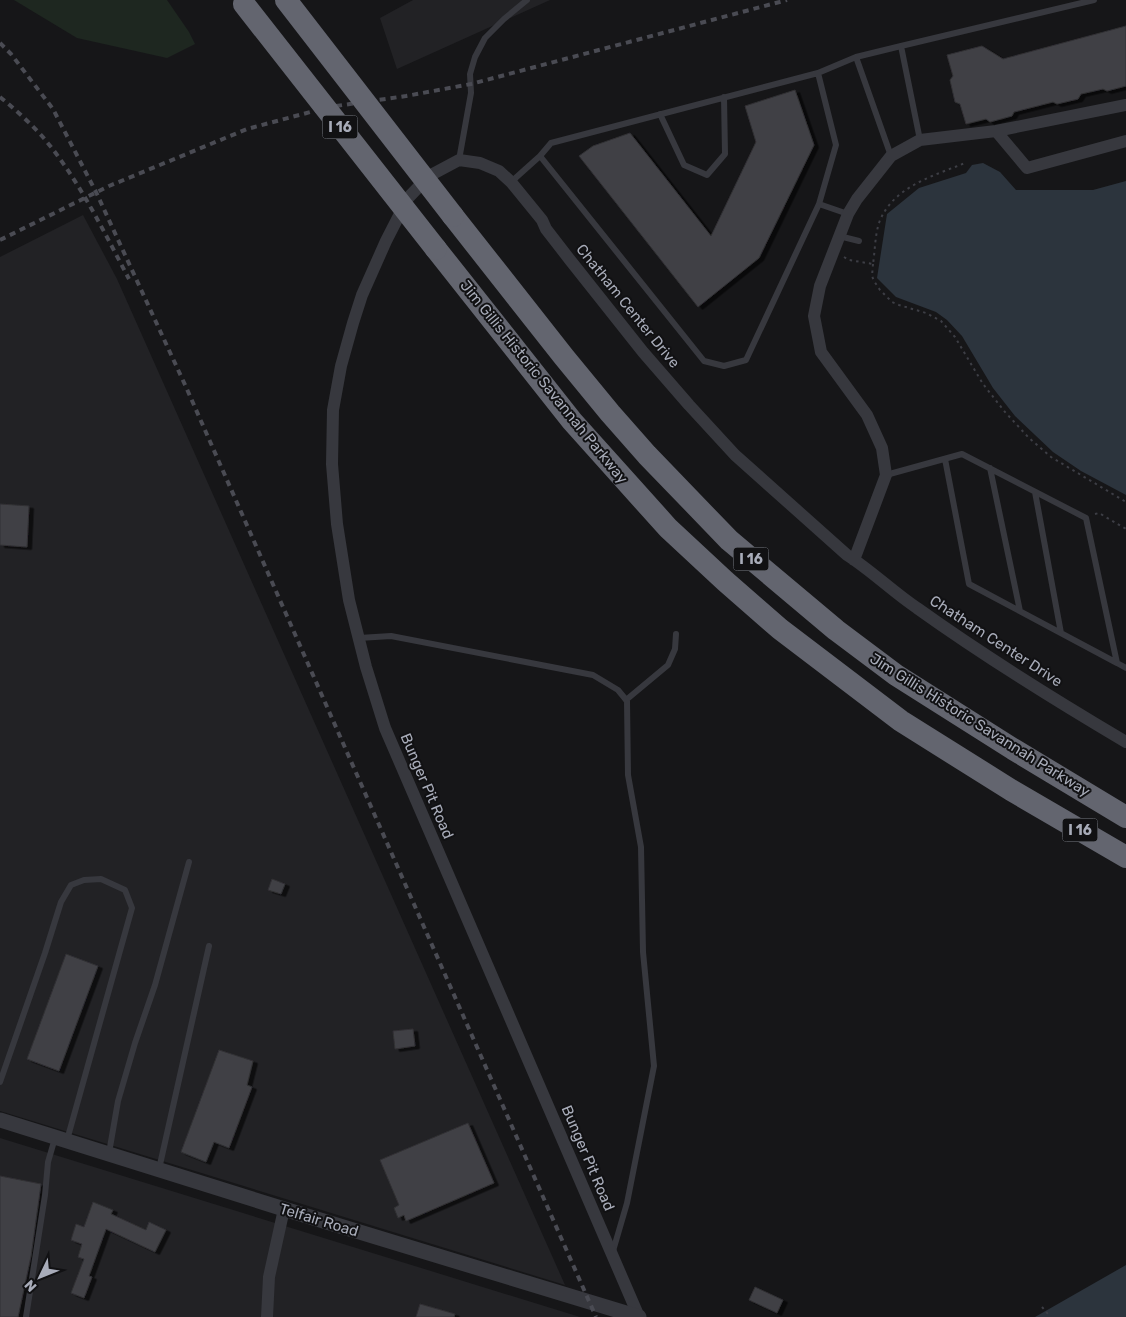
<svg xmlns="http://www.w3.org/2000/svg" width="1126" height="1317" font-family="Rubik,sans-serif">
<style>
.built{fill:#222225}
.green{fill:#1e2720}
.water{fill:#2c343d}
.building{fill:#404145;stroke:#313034;filter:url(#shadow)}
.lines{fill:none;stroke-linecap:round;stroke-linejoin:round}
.path{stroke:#3d3e45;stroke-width:2;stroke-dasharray:2.5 4;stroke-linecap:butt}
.service{stroke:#37383e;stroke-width:6}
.minor{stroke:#37383e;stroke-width:12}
.tertiary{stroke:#37383e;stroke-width:15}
.motorway{stroke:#63656f;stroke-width:22}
.rail{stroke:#4a4b53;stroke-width:4;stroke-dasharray:6 5;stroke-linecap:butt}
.motorway-bridge{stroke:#63656f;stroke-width:22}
.labels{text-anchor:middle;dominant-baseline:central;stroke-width:4;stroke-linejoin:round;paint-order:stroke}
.shield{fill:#111113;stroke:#7b7e87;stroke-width:1}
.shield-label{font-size:14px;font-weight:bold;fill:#a8acb9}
.street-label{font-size:15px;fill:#a8acb9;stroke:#111113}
</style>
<defs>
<filter id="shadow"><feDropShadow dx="4.5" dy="2.5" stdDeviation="0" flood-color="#0009"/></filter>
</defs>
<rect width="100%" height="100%" fill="#161618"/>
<path class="built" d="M413,0H550L397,69L380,18Z
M83,215L117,279L565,1285L0,1111V257Z
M0,1138L580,1317H0Z"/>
<path class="green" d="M14,0H167L189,32L195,44L167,58L77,38Z"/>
<path class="water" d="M983,163L1000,172L1016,190H1093L1126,181V495L1081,471L1053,452L1015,416L993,388L962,336L947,320L936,312L896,297L877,278L887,214L919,188L966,173L972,165Z
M1126,1265V1317H1035Z"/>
<path class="building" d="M1126,26V86L1107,91L1103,89L1081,94L1078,99L1057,104L1053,102L1014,112L1012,116L990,122L986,119L966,124L960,104L955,102L950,80L953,76L947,55L982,46L1003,59Z
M795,90L814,145L759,258L698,307L579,156L593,146L630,133L711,236L756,142L745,106Z
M0,504L29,506L27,547L0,545Z
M272,879L285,884L281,894L268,890Z
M66,954L98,966L59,1071L27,1059Z
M413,1029L415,1046L395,1049L393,1031Z
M219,1050L253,1061L247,1085L252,1087L229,1148L214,1142L206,1162L181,1152Z
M468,1123L494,1183L406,1221L404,1215L398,1218L394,1208L399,1205L380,1160Z
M0,1176L41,1184L31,1256L18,1317H0Z
M93,1202L113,1210L111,1214L146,1230L149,1222L166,1230L155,1252L106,1229L89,1276L92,1277L84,1298L71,1293L84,1259L78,1257L82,1244L71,1240L76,1224L84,1227Z
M755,1287L783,1300L777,1313L749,1300Z
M420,1304L455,1314L454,1317H416Z"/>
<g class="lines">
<path class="path" d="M844,257L849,260L873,264C875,251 875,235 879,223C892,187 933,176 965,163
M873,264L872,276L874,281L880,290L892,302L899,305L926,313L941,321L955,337L983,384L1005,412L1029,438L1051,457L1126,502
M1095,514L1099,513L1126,529
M1042,1307L1048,1314"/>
<path class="service" d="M856,57L891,156
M818,73L856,57L901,46
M660,114L684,165L707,175L725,154L724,97
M920,140L901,46L1094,0
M540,156L551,143L818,73L836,145L819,204
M459,160L471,93L470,74L475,57L485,38L504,19L527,0
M511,182L540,156L704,361L724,366L746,360L819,204L848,214
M839,236L859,241
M990,468L1020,611
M886,475L962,454L1086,518L1117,663L969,584L945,459
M1035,492L1061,633
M359,638L391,636L593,675L618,690L627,701L628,775L641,847L643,952L654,1066L627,1203L613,1251
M1117,663L1126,668
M626,700L668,665L675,649L676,634
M0,1082L45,953L61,902L71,885L84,880L101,879L125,890L132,908L67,1140
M109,1153L118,1101L135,1043L155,985L189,862
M159,1169L209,946
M26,1317L45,1195L48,1162L55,1138"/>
<path class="minor" d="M996,131L1027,168L1126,141
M854,560L886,475L882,448L867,415L821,352L814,316L820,286L848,214L857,199L891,156L920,140L996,131L1126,105
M267,1317L269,1277L284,1209
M639,1317L385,728L366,667L349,600L337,524L332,464L333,410L341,366L353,323L362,295L386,241L408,198L429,176L459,160L480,163L499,171L511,182L542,220L546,229L570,260L643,352L689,405L735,455L847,555C872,571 893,592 917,608C984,656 1055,700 1126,742"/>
<path class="tertiary" d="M0,1120L284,1209L639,1317"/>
<path class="motorway" d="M453,216L564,357L610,413L647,455L729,540L836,630L896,675L1013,749L1126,817
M436,249L572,421L668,528L725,581L780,629L901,721L1011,790L1126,857"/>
<path class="rail" d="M0,43L11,54L53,109L96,192L186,387L596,1317
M0,97C15,109 29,122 42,136C78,178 103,230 129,279
M0,240L109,186L247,129L329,107L406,96L471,84L787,0"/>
<path class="motorway-bridge" d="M286,0L453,216
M244,4L436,249"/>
</g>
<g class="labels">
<g class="shield">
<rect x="322.5" y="115.5" width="35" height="23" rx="4"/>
<rect x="733.5" y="547.5" width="35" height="23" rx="4"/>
<rect x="1062.5" y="818.5" width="35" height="23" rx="4"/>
</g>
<g class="shield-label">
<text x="340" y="127">I 16</text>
<text x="751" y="559">I 16</text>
<text x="1080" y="830">I 16</text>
</g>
<g class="street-label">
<text transform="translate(628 306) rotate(51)">Chatham Center Drive</text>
<text transform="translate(544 382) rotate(51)">Jim Gillis Historic Savannah Parkway</text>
<text transform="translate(996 641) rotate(33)">Chatham Center Drive</text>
<text transform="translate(980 725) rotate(32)">Jim Gillis Historic Savannah Parkway</text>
<text transform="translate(427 786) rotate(67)">Bunger Pit Road</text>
<text transform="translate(588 1158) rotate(67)">Bunger Pit Road</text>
<text transform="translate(319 1220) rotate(17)">Telfair Road</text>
</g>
</g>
<g transform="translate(40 1277) rotate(227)" stroke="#111113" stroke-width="4" paint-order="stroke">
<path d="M0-4L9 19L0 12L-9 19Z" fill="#a8acb9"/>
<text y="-8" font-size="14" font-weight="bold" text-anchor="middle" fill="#a8acb9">N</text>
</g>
</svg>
